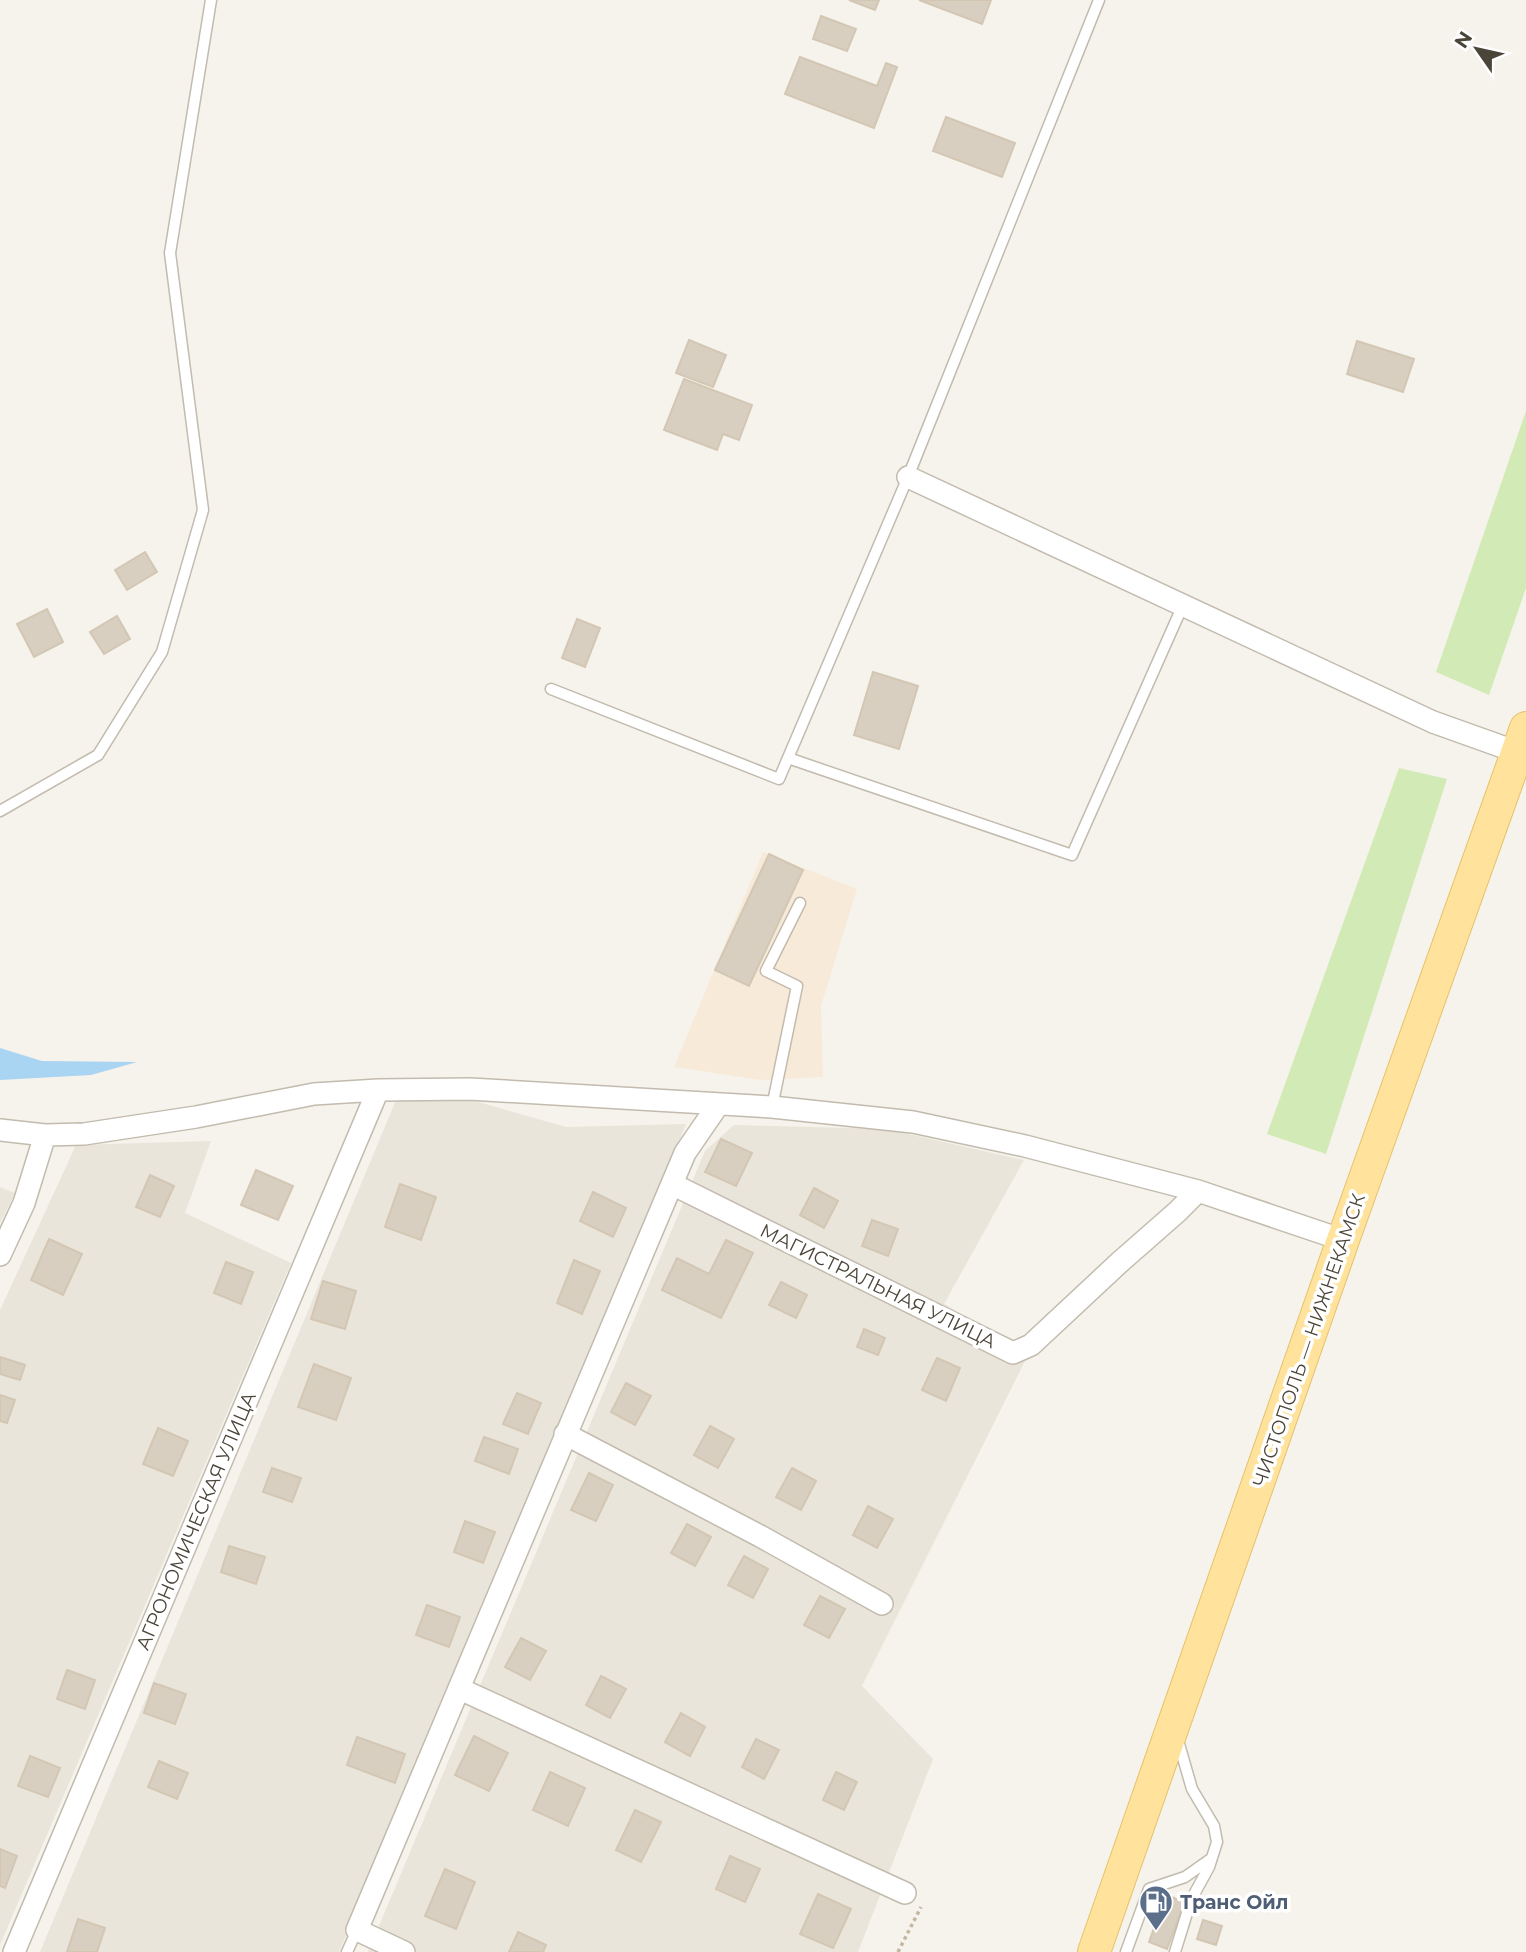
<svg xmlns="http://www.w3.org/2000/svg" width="1526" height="1952" font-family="Montserrat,sans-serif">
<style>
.residential{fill:#eae5da}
.commercial{fill:#f7ead8}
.green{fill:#d2eab5}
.water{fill:#a9d4f2}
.building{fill:#d8cfc1;stroke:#d3c7b4;stroke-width:2}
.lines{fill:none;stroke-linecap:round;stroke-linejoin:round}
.service-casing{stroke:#c2bbae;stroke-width:13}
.minor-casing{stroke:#c2bbae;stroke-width:24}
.primary-casing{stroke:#e6c16a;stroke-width:34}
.path{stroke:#c4b79f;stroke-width:3.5;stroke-dasharray:3.5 3.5;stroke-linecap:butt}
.service{stroke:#fff;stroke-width:10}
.minor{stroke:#fff;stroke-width:21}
.primary{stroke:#ffe39c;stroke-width:32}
.labels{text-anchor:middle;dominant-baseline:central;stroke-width:7;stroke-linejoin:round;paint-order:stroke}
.street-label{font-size:19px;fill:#4b4439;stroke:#fff}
.service-label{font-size:19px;font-weight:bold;fill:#4e5e75;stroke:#fff;text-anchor:start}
</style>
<rect width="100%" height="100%" fill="#f6f3ec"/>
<path class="residential" d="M404,1081L566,1127L686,1124L632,1258L339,1952H40Z
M734,1125L886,1129L1024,1160L944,1304L1029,1353L862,1686L933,1759L858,1952H368L705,1151Z
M211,1141L185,1213L291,1263L0,1945V1310L76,1145Z
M0,1187L15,1193L0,1223Z"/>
<path class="commercial" d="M763,852L857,889L821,1006L823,1077L761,1080L674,1067Z"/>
<path class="green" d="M1526,411V588L1489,695L1436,672Z
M1399,768L1447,779L1326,1154L1267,1134Z"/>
<path class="water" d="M0,1048L42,1061L137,1062L91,1075L0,1080Z"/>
<path class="building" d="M849,0H879L875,10Z
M919,0H991L982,24Z
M821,16L856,29L847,51L813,39Z
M800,57L877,86L886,63L897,67L874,128L785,94Z
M946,117L1015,143L1002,177L933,151Z
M689,340L726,355L713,387L676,373Z
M1357,341L1414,359L1403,392L1347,374Z
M684,379L752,405L739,440L723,434L717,450L664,430Z
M145,552L157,572L127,590L115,570Z
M47,609L63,642L34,657L17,624Z
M117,616L130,639L104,654L90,632Z
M577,619L600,628L585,667L562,658Z
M873,672L918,686L899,749L854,735Z
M769,854L803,870L749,986L715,970Z
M721,1139L752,1153L736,1186L705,1172Z
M256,1170L293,1186L278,1220L241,1205Z
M150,1175L174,1186L160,1217L136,1207Z
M400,1184L436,1197L421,1240L385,1227Z
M814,1188L838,1201L824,1228L800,1215Z
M593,1192L626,1208L613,1237L580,1221Z
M872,1220L898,1229L888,1256L862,1246Z
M49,1239L82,1254L63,1295L31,1280Z
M726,1240L753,1253L721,1318L662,1290L677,1258L709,1274Z
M574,1260L600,1271L582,1314L557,1303Z
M226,1262L253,1272L241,1304L214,1293Z
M323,1281L356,1291L345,1329L311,1319Z
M781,1282L807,1295L796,1318L769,1305Z
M864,1329L885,1338L878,1355L857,1347Z
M0,1357L25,1365L20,1380L0,1374Z
M937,1358L960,1368L946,1401L922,1390Z
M314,1364L351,1378L336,1420L298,1407Z
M626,1383L651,1396L635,1425L611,1412Z
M517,1393L541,1403L528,1434L503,1424Z
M0,1395L15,1400L7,1423L0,1421Z
M710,1426L734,1439L718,1468L694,1455Z
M158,1428L188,1441L173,1476L143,1464Z
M484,1437L518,1449L509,1474L475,1461Z
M272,1468L301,1478L292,1502L263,1492Z
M792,1468L816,1481L801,1510L776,1497Z
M589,1473L613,1485L596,1521L571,1510Z
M868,1506L893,1519L877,1548L853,1535Z
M465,1521L495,1532L483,1563L454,1552Z
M687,1524L711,1537L695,1566L671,1553Z
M229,1546L265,1557L256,1584L221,1572Z
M744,1556L768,1569L753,1598L728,1585Z
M820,1596L845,1609L829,1638L804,1625Z
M427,1605L460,1617L449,1647L416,1635Z
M521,1638L546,1651L530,1680L505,1667Z
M67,1670L95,1680L85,1709L57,1699Z
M601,1676L626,1689L610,1718L586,1705Z
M154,1683L186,1694L175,1724L144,1713Z
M681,1713L705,1727L690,1756L665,1742Z
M474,1736L508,1753L489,1791L455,1775Z
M357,1737L405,1754L395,1783L347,1765Z
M756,1739L779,1750L764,1779L742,1767Z
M30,1756L60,1768L48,1797L18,1786Z
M159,1761L188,1773L177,1799L148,1787Z
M550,1772L585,1788L568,1826L533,1810Z
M836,1772L857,1782L844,1810L823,1800Z
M635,1810L661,1822L641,1862L616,1850Z
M0,1849L17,1856L5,1888L0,1886Z
M730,1856L760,1869L745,1902L716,1889Z
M445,1869L475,1882L456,1929L425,1916Z
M818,1894L851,1909L833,1948L800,1934Z
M1166,1895L1185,1902L1167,1949L1149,1942Z
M78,1919L105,1928L97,1952H67Z
M1203,1920L1222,1926L1216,1945L1197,1939Z
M518,1932L546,1945L543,1952H509Z"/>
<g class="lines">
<g class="service-casing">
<path id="service" d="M551,689L779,779L908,477L1099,0
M788,758L1072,855L1183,605
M0,811L98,755L162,652L203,510L170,253L211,0
M772,1107L797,986L766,971L800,903
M347,1952L357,1930
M1126,1952L1149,1889L1185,1877L1212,1858
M1175,1952L1191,1900L1209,1867L1217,1842L1214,1826L1192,1789L1177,1737"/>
</g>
<g class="minor-casing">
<path id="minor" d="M908,477L1433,722L1517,752
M0,1130L45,1135L84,1134L196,1117L314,1094L378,1090L470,1089L772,1107L913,1122L1025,1146L1198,1191L1343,1240
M672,1184L1013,1353L1031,1345L1120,1262L1177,1212L1198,1191
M0,1255L24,1203L45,1135
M565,1434L760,1536L882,1604
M460,1689L905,1893
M14,1952L378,1090
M404,1952L357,1930L685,1153L718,1105"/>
</g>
<g class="primary-casing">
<path id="primary" d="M1094,1952L1343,1240L1526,728"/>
</g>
<path class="path" d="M898,1952L921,1907"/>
<use href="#service" class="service"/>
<use href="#minor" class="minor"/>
<use href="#primary" class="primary"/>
</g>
<defs>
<g id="fuel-pin" transform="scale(1.75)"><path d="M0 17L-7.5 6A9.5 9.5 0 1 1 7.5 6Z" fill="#5c6f8a" stroke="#fff"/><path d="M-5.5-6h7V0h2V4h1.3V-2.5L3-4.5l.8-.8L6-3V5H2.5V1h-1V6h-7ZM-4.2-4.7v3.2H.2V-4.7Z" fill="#fff"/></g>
</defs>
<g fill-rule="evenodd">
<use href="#fuel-pin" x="1156" y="1902"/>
</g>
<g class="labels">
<g class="street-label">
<text transform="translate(878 1286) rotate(26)">МАГИСТРАЛЬНАЯ УЛИЦА</text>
<text transform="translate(1309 1340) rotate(-71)">ЧИСТОПОЛЬ — НИЖНЕКАМСК</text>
<text transform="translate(196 1521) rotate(-67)">АГРОНОМИЧЕСКАЯ УЛИЦА</text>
</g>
<g class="service-label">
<text x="1180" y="1902">Транс Ойл</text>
</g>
</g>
<g transform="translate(1477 49) rotate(304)" stroke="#ffffff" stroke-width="5" paint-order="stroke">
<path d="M0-5L12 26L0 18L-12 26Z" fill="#4b4439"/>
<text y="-10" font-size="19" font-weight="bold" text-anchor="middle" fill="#4b4439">N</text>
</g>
</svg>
